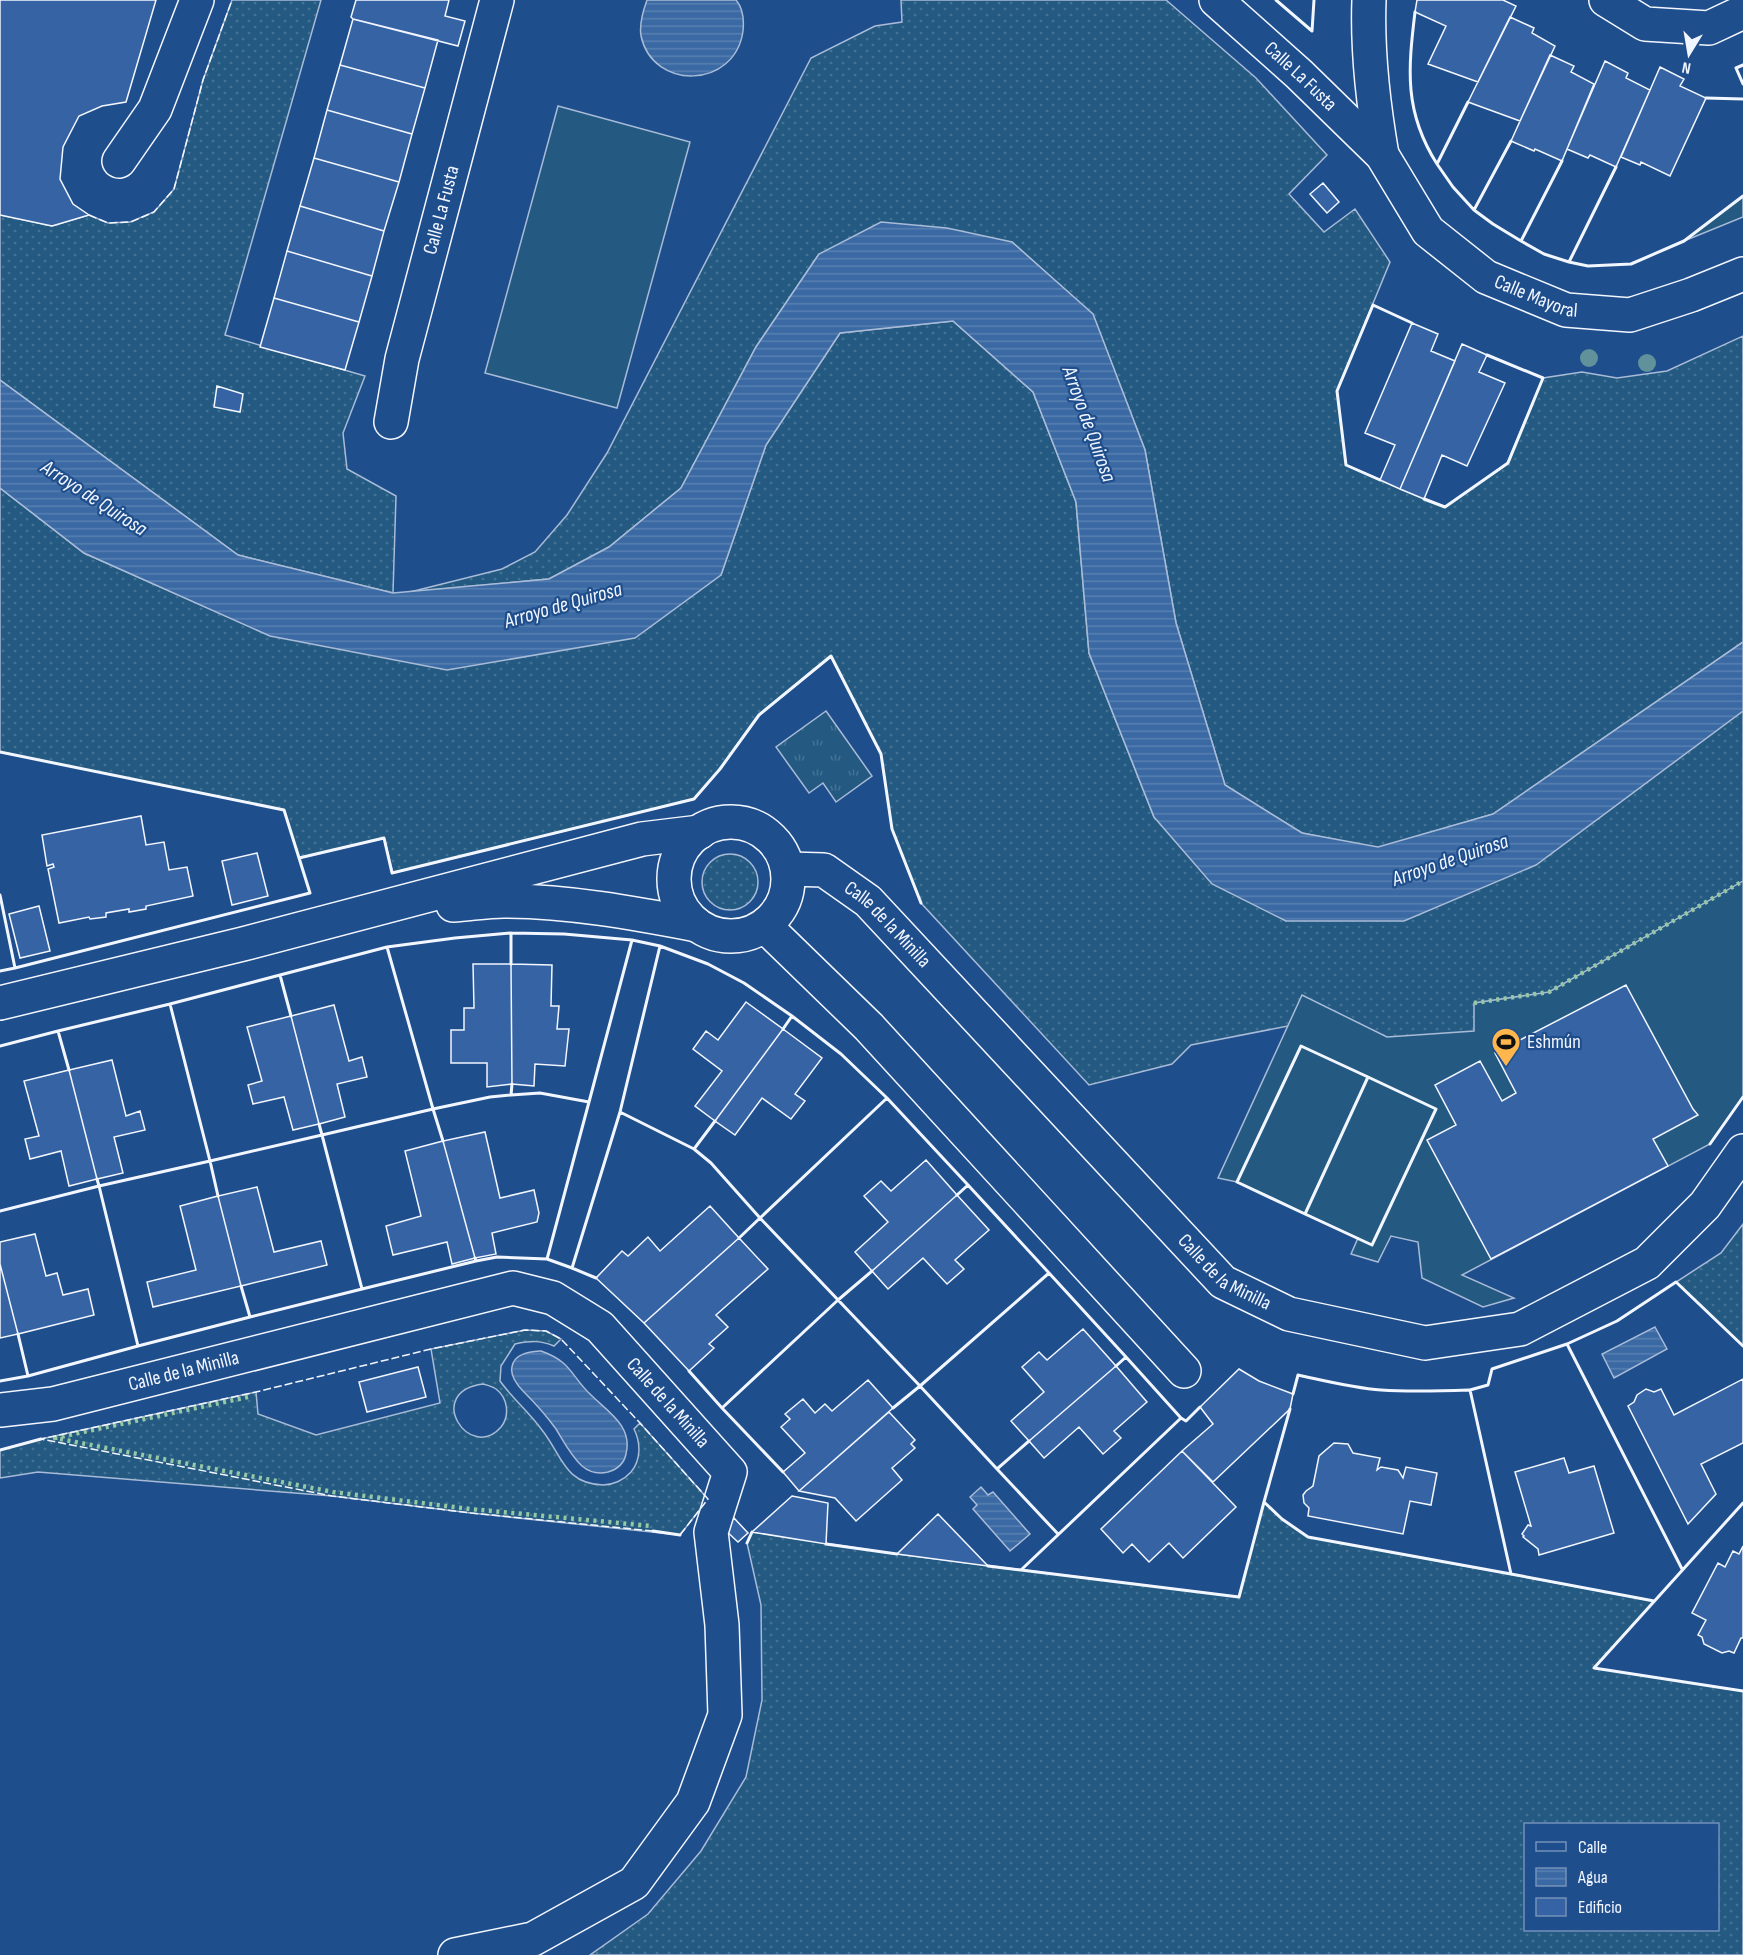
<svg xmlns="http://www.w3.org/2000/svg" width="1743" height="1955" font-family="'Sofia Sans Condensed',sans-serif">
<style>
.grass{fill:url(#grass-dots);stroke:#a8bbd7;stroke-width:1.5;fill-rule:evenodd}
.park{fill:url(#park-tufts);stroke:#a8bbd7;stroke-width:1.5}
.garden{fill:#245a82;stroke:#a8bbd7;stroke-width:1.5}
.water{fill:url(#water-rules);stroke:#a8bbd7;stroke-width:1.5}
.building{fill:#3563a3;stroke:#f2f6ff;stroke-width:1.5}
.lines{fill:none;stroke-linecap:round;stroke-linejoin:round}
.minor-casing{stroke:#f2f6ff;stroke-width:36}
.minor{stroke:#1f4e8c;stroke-width:33}
.hedge{stroke:#97c8a6;stroke-width:4.5;stroke-dasharray:3 4.5;stroke-linecap:butt}
.fence{stroke:#f2f6ff;stroke-width:1.5;stroke-dasharray:8 3;stroke-linecap:butt}
.wall{stroke:#f2f6ff;stroke-width:3}
.tree{fill:#61919a}
.labels{text-anchor:middle;dominant-baseline:central;stroke-width:4.5;stroke-linejoin:round;paint-order:stroke}
.street-label{font-size:20px;fill:#f2f6ff;stroke:#1f4e8c}
.poi-label{font-size:20px;fill:#f2f6ff;stroke:#1f4e8c;text-anchor:start}
.water-label{font-size:21px;font-style:italic;fill:#f2f6ff;stroke:#1f4e8c}
</style>
<defs>
<pattern id="grass-dots" width="8" height="8" patternUnits="userSpaceOnUse" patternTransform="scale(1.5)"><rect width="8" height="8" fill="#245a82"/><path d="M2 2h.1M6 6h.1" fill="none" stroke="#447295" stroke-width="1.8" stroke-linecap="round"/></pattern>
<pattern id="park-tufts" width="24" height="20" patternUnits="userSpaceOnUse" patternTransform="scale(1.5)"><rect width="24" height="20" fill="#245a82"/><path d="M3 7l-1-3M5 7V3M7 7l1-3M15 17l-1-3M17 17v-4M19 17l1-3" fill="none" stroke="#447295"/></pattern>
<pattern id="water-rules" width="6" height="5" patternUnits="userSpaceOnUse" patternTransform="scale(1.5)"><rect width="6" height="5" fill="#3b69a3"/><path d="M0 2.5h6" fill="none" stroke="#587fb1"/></pattern>
</defs>
<rect width="100%" height="100%" fill="#1f4e8c"/>
<path class="grass" d="M232,0H321L225,335L365,376L343,433L347,469L396,496L393,593L238,555L0,380V215L52,226L89,215L108,223L130,222L154,212L174,189L203,80Z
M901,0H1166L1256,78L1327,155L1289,194L1324,232L1355,209L1390,262L1337,391L1346,465L1445,507L1507,463L1543,378L1582,372L1617,378L1667,371L1743,336V642L1493,814L1378,848L1302,833L1225,785L1176,623L1145,450L1093,315L1012,242L819,254L756,347L681,488L609,547L549,579L410,592L502,569L535,552L567,515L607,453L811,58L875,26L902,22Z
M953,321L1033,392L1076,502L1089,653L1154,817L1286,921L1743,710V977L1413,1087L1288,1026L1191,1045L1172,1064L1089,1085L921,903L892,829L881,754L831,657L759,715L720,769L694,799L393,873L384,838L299,858L284,810L0,752V488L84,553L271,636L721,575L766,445L840,333Z
M702 882a28 28 0 1 1 56 0a28 28 0 1 1-56 0Z
M1743,1224V1346L1676,1282L1721,1253Z
M525,1330L546,1331L561,1339L554,1346C540,1340 530,1341 515,1344L501,1366L500,1381C513,1399 529,1412 542,1430C562,1455 564,1484 603,1485C613,1485 624,1480 631,1472C641,1460 641,1443 634,1429L640,1423L708,1499L680,1535L471,1513L332,1496L38,1472L0,1478V1450L41,1439L256,1392L258,1414L316,1435L440,1403L431,1349ZM483,1384C487,1385 493,1387 496,1389C508,1398 510,1416 501,1427C470,1463 423,1392 483,1384Z
M1264,1502L1282,1519L1308,1537L1654,1601L1594,1668L1743,1691V1955H590L648,1914L701,1851L746,1777L762,1700L761,1605L747,1543L752,1532L897,1554L1239,1597ZM1526,1824H1718V1930H1526Z"/>
<path class="park" d="M826,711L872,776L836,802L823,783L809,793L776,747Z"/>
<path class="garden" d="M558,106L690,142L617,408L485,373Z
M1743,196V217L1684,241Z
M1743,881V1097L1710,1144L1462,1275L1514,1298L1483,1307L1422,1278L1418,1242L1391,1236L1378,1262L1351,1254L1358,1238L1237,1182L1218,1178L1302,995L1387,1037L1474,1031V1003L1549,992Z"/>
<path class="water" d="M647,0H736C743,8 744,21 743,31C735,89 653,91 641,36C639,24 643,11 647,0Z
M881,222L947,228L1012,242L1093,314L1145,450L1176,623L1225,785L1302,833L1378,847L1493,814L1743,642V711L1536,865L1404,921H1286L1212,884L1154,817L1089,653L1076,502L1033,392L953,321L840,333L766,445L721,575L635,638L447,670L270,636L84,553L0,488V380L238,555L393,593L549,579L609,547L681,488L756,347L819,254Z
M1655,1327L1667,1349L1614,1378L1602,1354Z
M541,1351C572,1362 570,1375 591,1395C608,1412 633,1426 626,1454C624,1464 618,1469 608,1472C599,1474 589,1472 582,1466C571,1456 564,1442 556,1429C546,1415 535,1403 523,1391C517,1385 510,1375 512,1367C514,1353 530,1352 541,1351Z
M981,1487L988,1495L993,1492L1030,1534L1010,1551L973,1509L977,1505L970,1497Z"/>
<path class="building" d="M0,0H156L126,102L102,106L79,116L63,147L60,179L73,204L89,215L52,226L0,215Z
M356,0H449L445,16L465,21L458,46L353,19L351,17Z
M1417,0H1503L1516,6L1478,82L1428,64L1446,26L1415,12Z
M1510,17L1534,28L1532,33L1555,46L1520,121L1468,102Z
M353,19L438,40L425,88L340,65Z
M1550,55L1574,66L1571,72L1594,84L1562,161L1535,149L1534,151L1511,141Z
M1605,61L1628,73L1626,78L1650,90L1616,167L1590,155L1588,158L1567,149Z
M340,65L425,88L412,134L327,110Z
M1660,67L1684,79L1680,86L1706,98L1670,176L1641,162L1640,165L1621,157Z
M327,110L412,134L399,182L314,158Z
M314,158L399,182L384,231L300,206Z
M1323,183L1339,202L1327,213L1310,194Z
M300,206L384,231L372,276L287,251Z
M287,251L372,276L359,322L274,298Z
M274,298L359,322L345,370L260,347Z
M1412,323L1438,334L1431,351L1455,361L1400,489L1380,480L1395,445L1365,433Z
M1462,344L1487,355L1479,372L1505,383L1467,466L1442,455L1424,499L1400,489Z
M217,386L243,394L240,412L214,407Z
M141,816L146,845L164,842L169,870L187,867L193,896L146,906V909L129,912V909L106,913V917L90,919L89,917L59,923L48,869L54,867L53,864L47,866L42,835Z
M257,853L268,896L232,905L222,861Z
M39,906L50,951L20,958L9,914Z
M473,964H511L512,1084L487,1087V1063H451V1030H464V1008H474Z
M511,964L552,965L551,1006H559L557,1029H569L565,1066L535,1064L534,1086L512,1084Z
M1626,985L1693,1109L1698,1115L1653,1139L1668,1166L1491,1259L1427,1140L1456,1125L1435,1085L1480,1061L1502,1101L1516,1093L1495,1053Z
M746,1002L783,1029L715,1121L695,1106L722,1071L693,1049L706,1031L718,1040Z
M334,1005L349,1061L362,1057L367,1077L337,1084L345,1117L319,1124L291,1016Z
M291,1016L319,1124L293,1130L284,1097L253,1104L248,1085L262,1081L247,1027Z
M783,1029L822,1058L795,1094L805,1101L791,1119L762,1098L735,1135L715,1121Z
M112,1060L126,1116L140,1111L145,1130L114,1137L123,1173L97,1179L69,1070Z
M69,1070L97,1179L69,1186L61,1151L30,1159L25,1139L39,1136L24,1081Z
M485,1132L500,1198L534,1190L539,1213L537,1222L492,1233L496,1254L475,1258L443,1141Z
M443,1141L475,1258L452,1264L447,1242L393,1255L386,1226L421,1216L405,1151Z
M926,1160L957,1195L872,1271L855,1252L888,1222L864,1196L881,1181L891,1191Z
M257,1187L274,1252L321,1241L327,1265L241,1286L218,1196Z
M957,1195L989,1230L955,1260L964,1269L947,1284L923,1258L888,1289L872,1271Z
M218,1196L241,1286L153,1307L147,1282L196,1270L180,1206Z
M710,1206L739,1238L644,1323L596,1278L622,1251L628,1256L648,1237L660,1251Z
M35,1234L46,1276L57,1273L63,1295L88,1289L94,1315L18,1334L0,1264V1242Z
M739,1238L768,1269L716,1315L728,1327L709,1344L714,1348L689,1371L644,1323Z
M0,1264L18,1334L0,1338Z
M1083,1329L1116,1366L1029,1441L1011,1421L1044,1392L1022,1367L1039,1352L1047,1360Z
M1116,1366L1147,1402L1114,1431L1121,1438L1103,1454L1079,1427L1044,1458L1029,1441Z
M418,1367L426,1397L367,1412L359,1382Z
M1239,1369L1259,1381L1293,1394L1290,1409L1213,1482L1182,1451L1213,1424L1200,1407Z
M1743,1379V1443L1701,1464L1716,1494L1688,1524L1628,1406L1634,1402L1637,1395L1646,1389L1654,1392L1661,1389L1674,1415Z
M868,1380L893,1408L799,1491L783,1472L805,1453L781,1427L790,1419L785,1414L803,1399L815,1413L825,1404L832,1411Z
M889,1412L915,1440L911,1444L915,1448L892,1468L902,1480L856,1521L835,1498L799,1491Z
M1334,1443L1348,1444L1353,1453L1380,1458L1377,1470L1381,1467L1398,1470L1403,1478L1406,1467L1437,1473L1431,1505L1410,1501L1403,1534L1308,1516L1309,1508L1304,1503L1303,1495L1306,1491L1313,1486L1319,1456Z
M1182,1451L1236,1507L1183,1558L1169,1543L1149,1562L1132,1544L1123,1553L1101,1529Z
M1564,1458L1569,1473L1594,1466L1614,1533L1539,1555L1538,1549L1523,1537L1524,1536L1522,1534L1528,1525L1531,1526L1515,1472Z
M792,1496L828,1503L826,1544L752,1532Z
M938,1514L988,1566L897,1554Z
M734,1518L748,1533L738,1542L724,1529Z
M1743,1546V1638H1741L1734,1653L1729,1651L1722,1653L1704,1644L1702,1637L1698,1635L1706,1620L1692,1613L1718,1563L1725,1567L1733,1551L1739,1554Z"/>
<g class="lines">
<g class="minor-casing">
<g id="minor">
<path id="s1" d="M1216,0L1299,74L1382,155L1428,231L1486,277L1566,310L1630,315L1691,295L1743,274"/>
<path d="M1369,0C1367,52 1373,103 1382,155"/>
<path d="M1606,0L1645,24L1709,28L1743,12"/>
<path d="M119,161L155,109L197,0"/>
<path id="s2" d="M391,422L402,359L497,0"/>
<circle cx="731" cy="879" r="57"/>
<path id="s3" d="M788,869L824,870L868,901L1223,1282L1289,1314L1425,1343L1520,1329L1647,1263L1705,1205L1743,1151"/>
<path d="M453,905C470,904 487,901 504,901C568,901 634,913 697,925"/>
<path d="M765,926L869,1027L1184,1371"/>
<path d="M0,1003L243,944L642,839L700,832"/>
<path id="s4" d="M0,1410L53,1404L513,1288L553,1298L600,1327L730,1472L711,1532L722,1625L725,1715L693,1802L634,1883L533,1939L455,1955"/>
</g>
</g>
<use href="#minor" class="minor"/>
<path class="hedge" d="M1474,1003L1549,992L1743,881
M248,1397L55,1438L333,1492L470,1509L651,1526"/>
<path class="fence" d="M89,215L108,223L131,222L154,212L174,189L203,80L232,0
M653,1531L471,1513L332,1496L41,1439L256,1392L431,1349L525,1330L546,1331L561,1339L640,1423L708,1499L680,1535"/>
<path class="wall" d="M1276,0L1312,31L1314,0
M1415,12C1408,70 1404,112 1437,164
M1743,65L1736,68L1743,84
M1706,98L1743,99
M1468,102L1437,164L1453,187L1474,210
M1511,141L1474,210L1493,224L1521,241
M1562,161L1521,241L1544,254L1569,262
M1616,167L1569,262L1588,266L1631,264L1684,241L1743,196
M1380,480L1346,465L1337,391L1373,305L1412,323
M1424,499L1445,507L1508,463L1543,378L1487,355
M0,752L284,810L310,893L15,968L0,895
M299,858L384,838L392,873L694,799L720,769L759,715L831,656L881,754L892,829L921,903
M632,940L660,946
M511,964V933L564,934L632,940L589,1102L540,1093L511,1095L512,1084
M0,971L15,968
M280,975L170,1004L210,1161L322,1135L362,1289L476,1261
M291,1016L280,975L387,947
M783,1029L792,1016L841,1054L887,1098
M0,1046L58,1031
M1301,1046L1368,1077L1305,1214L1237,1182Z
M69,1070L58,1031L170,1004
M511,1095L490,1097L433,1109L387,947L455,938L511,933
M620,1112L660,946L708,964L744,983L792,1016
M715,1121L694,1149L711,1163L760,1218L739,1238
M319,1124L322,1135L433,1109L443,1141
M1710,1144L1743,1097
M97,1179L99,1186L210,1161L218,1196
M957,1195L968,1185L1049,1273
M0,1211L99,1186L138,1346L250,1317
M1305,1214L1372,1245L1436,1109L1368,1077
M475,1258L476,1261L497,1257L547,1259L589,1102
M547,1259L572,1268
M596,1278L572,1268L620,1112L694,1149
M241,1286L250,1317L362,1289
M1567,1344L1617,1321L1676,1282L1743,1346
M1116,1366L1126,1357L1181,1418
M689,1371L722,1408
M28,1376L138,1346
M0,1381L28,1376L18,1334
M1293,1394L1298,1375C1326,1381 1353,1388 1381,1390C1411,1392 1440,1391 1470,1390
M1200,1407L1186,1421L1181,1418L1021,1570L1239,1597L1264,1502
M893,1408L920,1386L760,1218L887,1098L968,1185
M1290,1409L1264,1502L1282,1519L1308,1537L1511,1574
M1029,1441L997,1469L920,1386L1049,1273L1126,1357
M0,1450L41,1439
M997,1469L1058,1534
M783,1472L722,1408L838,1300L872,1271
M1743,1503L1594,1668L1743,1691
M653,1531L680,1535
M747,1543L752,1532
M826,1544L897,1554
M988,1566L1021,1570
M1654,1601L1511,1574L1470,1390L1488,1385L1492,1369L1567,1344L1682,1569"/>
</g>
<g class="tree">
<circle cx="1589" cy="358" r="9"/>
<circle cx="1647" cy="363" r="9"/>
</g>
<defs>
<g id="stadium-pin" transform="scale(1.5)"><path d="M0 17L-7.5 6A9.5 9.5 0 1 1 7.5 6Z" fill="#ffb74d" stroke="#1f4e8c"/><path d="M0-5a6.5 5 0 1 0 0 10a6.5 5 0 1 0 0-10ZM-3.5-1.8h7v3.6h-7Z" fill="#111"/></g>
</defs>
<g fill-rule="evenodd">
<use href="#stadium-pin" x="1506" y="1042"/>
</g>
<g class="labels">
<g class="street-label">
<text stroke="none"><textPath href="#s1" startOffset="114">Calle La Fusta</textPath></text>
<text stroke="none"><textPath href="#s2" startOffset="218">Calle La Fusta</textPath></text>
<text stroke="none"><textPath href="#s1" startOffset="444">Calle Mayoral</textPath></text>
<text stroke="none"><textPath href="#s3" startOffset="120">Calle de la Minilla</textPath></text>
<text stroke="none"><textPath href="#s3" startOffset="606">Calle de la Minilla</textPath></text>
<text stroke="none"><textPath href="#s4" startOffset="188">Calle de la Minilla</textPath></text>
<text stroke="none"><textPath href="#s4" startOffset="726">Calle de la Minilla</textPath></text>
</g>
<g class="poi-label">
<text x="1527" y="1042">Eshmún</text>
</g>
<g class="water-label">
<text transform="translate(1089 424) rotate(70)">Arroyo de Quirosa</text>
<text transform="translate(94 498) rotate(33)">Arroyo de Quirosa</text>
<text transform="translate(563 605) rotate(-16)">Arroyo de Quirosa</text>
<text transform="translate(1450 860) rotate(-19)">Arroyo de Quirosa</text>
</g>
</g>
<rect x="1524" y="1823" width="195" height="108" fill="#1f4e8c" stroke="#7391ba" stroke-width="1.5"/>
<rect x="1536" y="1842" width="30" height="9" fill="#1f4e8c" stroke="#7391ba" stroke-width="1.5"/>
<text x="1578" y="1853" font-size="18" fill="#f2f6ff">Calle</text>
<rect x="1536" y="1868" width="30" height="18" fill="url(#water-rules)" stroke="#7391ba" stroke-width="1.5"/>
<text x="1578" y="1883" font-size="18" fill="#f2f6ff">Agua</text>
<rect x="1536" y="1898" width="30" height="18" fill="#3563a3" stroke="#7391ba" stroke-width="1.5"/>
<text x="1578" y="1913" font-size="18" fill="#f2f6ff">Edificio</text>
<g transform="translate(1689 54) rotate(191)" stroke="#1f4e8c" stroke-width="4.5" paint-order="stroke">
<path d="M0-4.5L10 22L0 15L-10 22Z" fill="#f2f6ff"/>
<text y="-9" font-size="16" font-weight="bold" text-anchor="middle" fill="#f2f6ff">N</text>
</g>
</svg>
